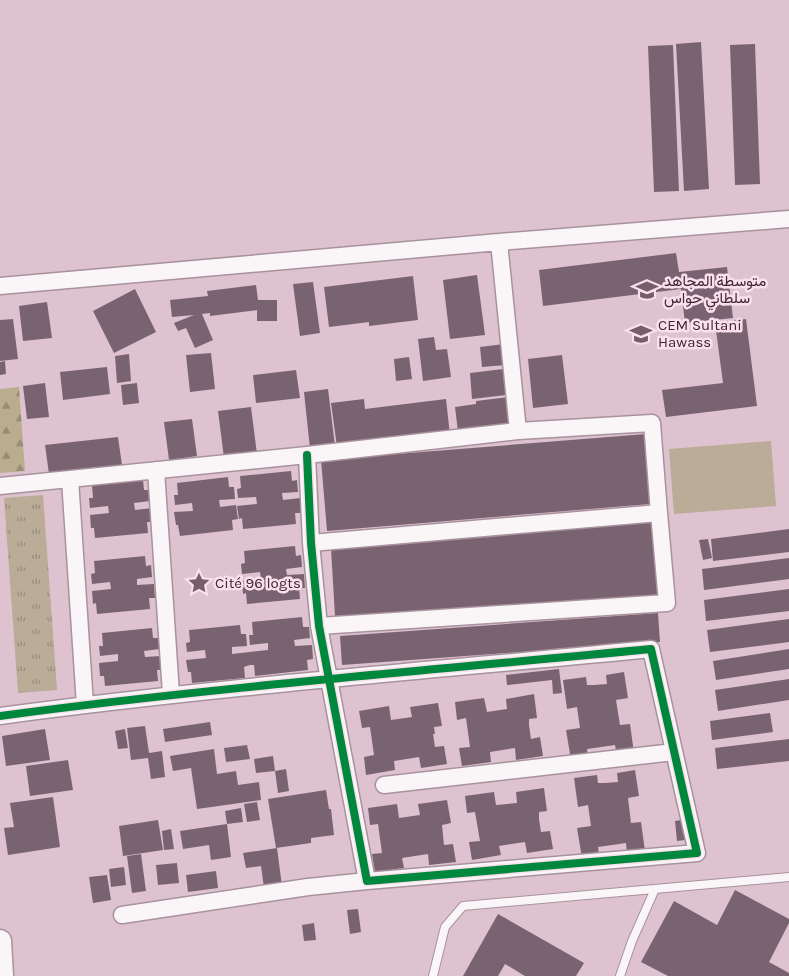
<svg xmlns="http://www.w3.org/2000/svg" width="789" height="976" font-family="Karla,Vazirmatn,sans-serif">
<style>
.forest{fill:url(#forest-firs)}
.park{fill:url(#park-tufts)}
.pitch{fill:#baac96}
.building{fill:#7a6370}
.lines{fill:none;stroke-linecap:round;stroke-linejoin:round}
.lane-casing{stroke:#a8929d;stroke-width:10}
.street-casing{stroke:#a8929d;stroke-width:19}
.secondary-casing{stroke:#a8929d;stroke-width:25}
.lane{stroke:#faf6f8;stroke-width:8}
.street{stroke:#faf6f8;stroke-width:16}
.secondary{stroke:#faf6f8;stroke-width:22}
.cycleway-casing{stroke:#fbdfed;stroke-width:11}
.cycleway{stroke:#00873e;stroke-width:8}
.labels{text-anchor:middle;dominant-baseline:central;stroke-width:5;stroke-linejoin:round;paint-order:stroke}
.poi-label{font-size:15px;fill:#3c2732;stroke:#fbdfed;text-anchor:start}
</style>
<defs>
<pattern id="forest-firs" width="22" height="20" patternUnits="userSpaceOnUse" patternTransform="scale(1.25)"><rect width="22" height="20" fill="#baad8d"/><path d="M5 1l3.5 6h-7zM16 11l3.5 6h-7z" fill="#988d74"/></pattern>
<pattern id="park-tufts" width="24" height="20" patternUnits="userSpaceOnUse" patternTransform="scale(1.25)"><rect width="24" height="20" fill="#baac96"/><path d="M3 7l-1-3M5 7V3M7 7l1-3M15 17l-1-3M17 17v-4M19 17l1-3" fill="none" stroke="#988c7b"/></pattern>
</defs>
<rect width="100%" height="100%" fill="#dec2d0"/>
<path class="forest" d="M19,387L25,471L0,473V389Z"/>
<path class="park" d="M43,495L57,690L18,693L4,498Z"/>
<path class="pitch" d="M771,441L776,506L674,514L669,449Z"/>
<path class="building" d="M701,42L709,189L684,191L676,44Z
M755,44L760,184L735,185L730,45Z
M673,45L679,191L654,192L648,46Z
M676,253L679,272L727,267L733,318L685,323L681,289L543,306L539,270Z
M477,275L485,335L450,339L443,280Z
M413,276L418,320L369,326V322L329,327L324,287Z
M313,282L320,333L300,336L293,284Z
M256,285L258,300H277V321H257V310L210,316V313L202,314L213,340L195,348L186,328L178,331L174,323L194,315L172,317L170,300L208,296L207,291Z
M135,289L156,332L114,353L93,311Z
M47,302L52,338L23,341L19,306Z
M13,319L18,359L0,361V320Z
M746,319L757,406L666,417L662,390L723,383L715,323Z
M434,337L436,350L447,349L451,377L423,381L418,339Z
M504,344L506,365L482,367L480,347Z
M211,353L215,389L190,392L186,355Z
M129,354L131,381L117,383L115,356Z
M562,355L568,404L533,408L528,359Z
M409,357L412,379L396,381L394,359Z
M5,361L6,374L0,375V362Z
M107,367L110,394L63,400L60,372Z
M503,369L506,395L472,399L470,373Z
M296,370L300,398L256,403L253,375Z
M45,383L49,417L27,419L23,386Z
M137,383L139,403L123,405L121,385Z
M328,389L335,446L310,449L304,392Z
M509,397L512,423L478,427V429L458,432L455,407L476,404V401Z
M364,399L365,409L446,399L450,435L337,447L331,403Z
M251,407L257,454L224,458L218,411Z
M192,419L197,456L169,460L164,422Z
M646,434L650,504L327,531L321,460Z
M118,437L122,465L49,474L45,445Z
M291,471L292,481L297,480L298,492L282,493L283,500L300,498L301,513H295L296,524L243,529L242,518L239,519L237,506L257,504L256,497L238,498L237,489L241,488L240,476Z
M228,477L229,487H234L235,499L219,500L220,507L236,505L238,519L232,520L233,530L180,536L178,525H176L174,512L193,511L192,503L175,505L174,495H178L177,483Z
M143,480L144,490H149L150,501L134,503L135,510L152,508L153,522H147L148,533L95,538L94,528H91L90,515L109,513L108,506L90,508L89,498H93L92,485Z
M653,521L658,596L335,616L331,549Z
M789,529V552L713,561L711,539Z
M708,539L712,558L703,560L699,540Z
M295,546L296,556L301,555L302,567L286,569L287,575L304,574L305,588H299L300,599L247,604L246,593L243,594L242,581L261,579L260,572L242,574L241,564L245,563L244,551Z
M145,556L146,566L151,565L152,577L137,579V585L154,584L155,598H149L150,609L97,614L96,603L93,604L92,591L111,589L110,582L92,584L91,574L95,573L94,561Z
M789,558V579L704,590L702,569Z
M789,589V611L706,621L704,600Z
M658,613L660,642L342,665L340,636Z
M302,617L303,627H309L310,638L294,640L295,646L312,645L313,659L307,660L308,670L255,676L254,665H250L244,667L245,678L192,683L191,672H188L186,660L206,658L205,650L187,652L186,643L190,642L189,630L240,625L241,634H246L247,646L232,647V654L268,650V643L250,645L249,635H253L252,622Z
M789,619V642L710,652L707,630Z
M152,628L153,638H159L160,649L144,651L145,657L161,656L163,670H157L158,681L105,686L104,676H100L99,663L118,661V654L100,656L99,646H103L102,633Z
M789,649V669L716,680L713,661Z
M559,669L562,693L553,694L552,680L507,685L506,675Z
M624,672L628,698L616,700L620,725L630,724L634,753L617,756L615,745L587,749L588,757L571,760L566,730L580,728L577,707L567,709L563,680L586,677L587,685H594L607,684L606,675Z
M789,679V700L718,711L715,690Z
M534,694L537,718L529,719V725L531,739L540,737L543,756L516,760L515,748L490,752L491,762L462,766L459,748L470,747L466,718L457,720L455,702L484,698L487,712L507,709L506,699Z
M438,703L442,726L434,727L435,734H433L435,747L444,746L447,764L421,768L419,757L394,761L395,770L366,775L364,757L374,755L370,727L362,728L359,711L389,706L391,720L412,717L410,707Z
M770,713L773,732L712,740L710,721Z
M210,722L212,735L165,742L163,729Z
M145,726L149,753L162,751L165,777L151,779L148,758L131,760L127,728Z
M45,729L50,760L6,766L2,736Z
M125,729L128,748L118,749L115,731Z
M789,739V761L717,769L715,748Z
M247,745L250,759L226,762L224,748Z
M214,749L217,774L236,771L238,785L259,782L261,800L197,809L191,768L173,771L170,756Z
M273,756L275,771L286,769L289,791L278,793L275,771L256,773L254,759Z
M68,760L73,790L30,796L26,766Z
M635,770L639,796L628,798L631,823L641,822L645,851L627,854L626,843L598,847L599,855L582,858L577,828L591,826L588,805L578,807L574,778L597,775L598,783H605L618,782L617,773Z
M544,788L547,811L539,812V819L541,832L550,831L553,849L527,853L525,842L499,846L501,855L472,860L469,842L480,841L475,812L467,813L465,796L494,792L496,805L517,803L516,792Z
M326,790L329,809H331L334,835L311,838V843L276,848L268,799Z
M53,797L60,847L8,855L4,828L14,827L10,803Z
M447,800L451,823L442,825L444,845L453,844L456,862L429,865L428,854L402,858L404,868L375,872L372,854L382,853L378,824L370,825L368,808L397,804L399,818L420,815L418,804Z
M257,802L260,820L247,822L244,804Z
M241,808L243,822L227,824L231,857L211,860L209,845L183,849L180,831L227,824L225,811Z
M689,819L692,839L677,841L675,821Z
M158,820L163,850L123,856L119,826Z
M171,829L174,849L164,850L162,831Z
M277,848L282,886L264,888L261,866L246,868L243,853Z
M141,854L146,891L132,893L127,856Z
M177,863L179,883L158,885L156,865Z
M124,867L126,885L111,887L109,869Z
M216,871L218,888L188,892L186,875Z
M107,875L111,900L93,903L89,877Z
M735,890L789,919V923L769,962L789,973V976H668L641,962L674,901L717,925Z
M358,909L361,932L350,934L347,910Z
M498,914L584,963L576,976H525L505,964L498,976H463Z
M314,923L316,940L304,941L302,925Z"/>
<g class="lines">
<g class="lane-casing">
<path id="lane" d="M433,976L445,927L463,906L789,877
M620,976L632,941L655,889"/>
</g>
<g class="street-casing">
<path id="street" d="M0,286L499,242L789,219
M518,431L652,423L659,513
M156,470L171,694
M70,479L85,705
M0,486L307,455L518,431L499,242
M311,543L659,513L667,603L319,626
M0,716C216,687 434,670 651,649L697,853L367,881L319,626L311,543L307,455
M384,785L674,752
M122,915L308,887L367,881"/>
</g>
<g class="secondary-casing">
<path id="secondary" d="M0,941L2,976"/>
</g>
<use href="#lane" class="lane"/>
<use href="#street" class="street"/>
<use href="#secondary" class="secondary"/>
<g class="cycleway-casing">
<path id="cycleway" d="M0,716C216,687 434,670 651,649L697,853L367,881L319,626L311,543L307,455"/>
</g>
<use href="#cycleway" class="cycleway"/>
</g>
<defs>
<g id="school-bare" transform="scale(1.725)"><path d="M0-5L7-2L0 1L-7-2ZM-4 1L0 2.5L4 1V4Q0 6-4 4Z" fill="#755d69" stroke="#fbdfed" stroke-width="2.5" paint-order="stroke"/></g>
<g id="sight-bare" transform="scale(1.725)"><path d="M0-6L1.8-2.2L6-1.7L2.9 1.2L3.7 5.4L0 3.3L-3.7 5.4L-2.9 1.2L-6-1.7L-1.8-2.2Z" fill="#755d69" stroke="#fbdfed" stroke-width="2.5" paint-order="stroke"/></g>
</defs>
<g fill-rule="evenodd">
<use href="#school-bare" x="647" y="290"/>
<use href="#school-bare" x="641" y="334"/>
<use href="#sight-bare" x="199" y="583"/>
</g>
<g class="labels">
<g class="poi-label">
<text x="664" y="281">متوسطة المجاهد<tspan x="664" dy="17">سلطاني حواس</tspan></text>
<text x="658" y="325">CEM Sultani<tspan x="658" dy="17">Hawass</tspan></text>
<text x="215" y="583">Cité 96 logts</text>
</g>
</g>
</svg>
